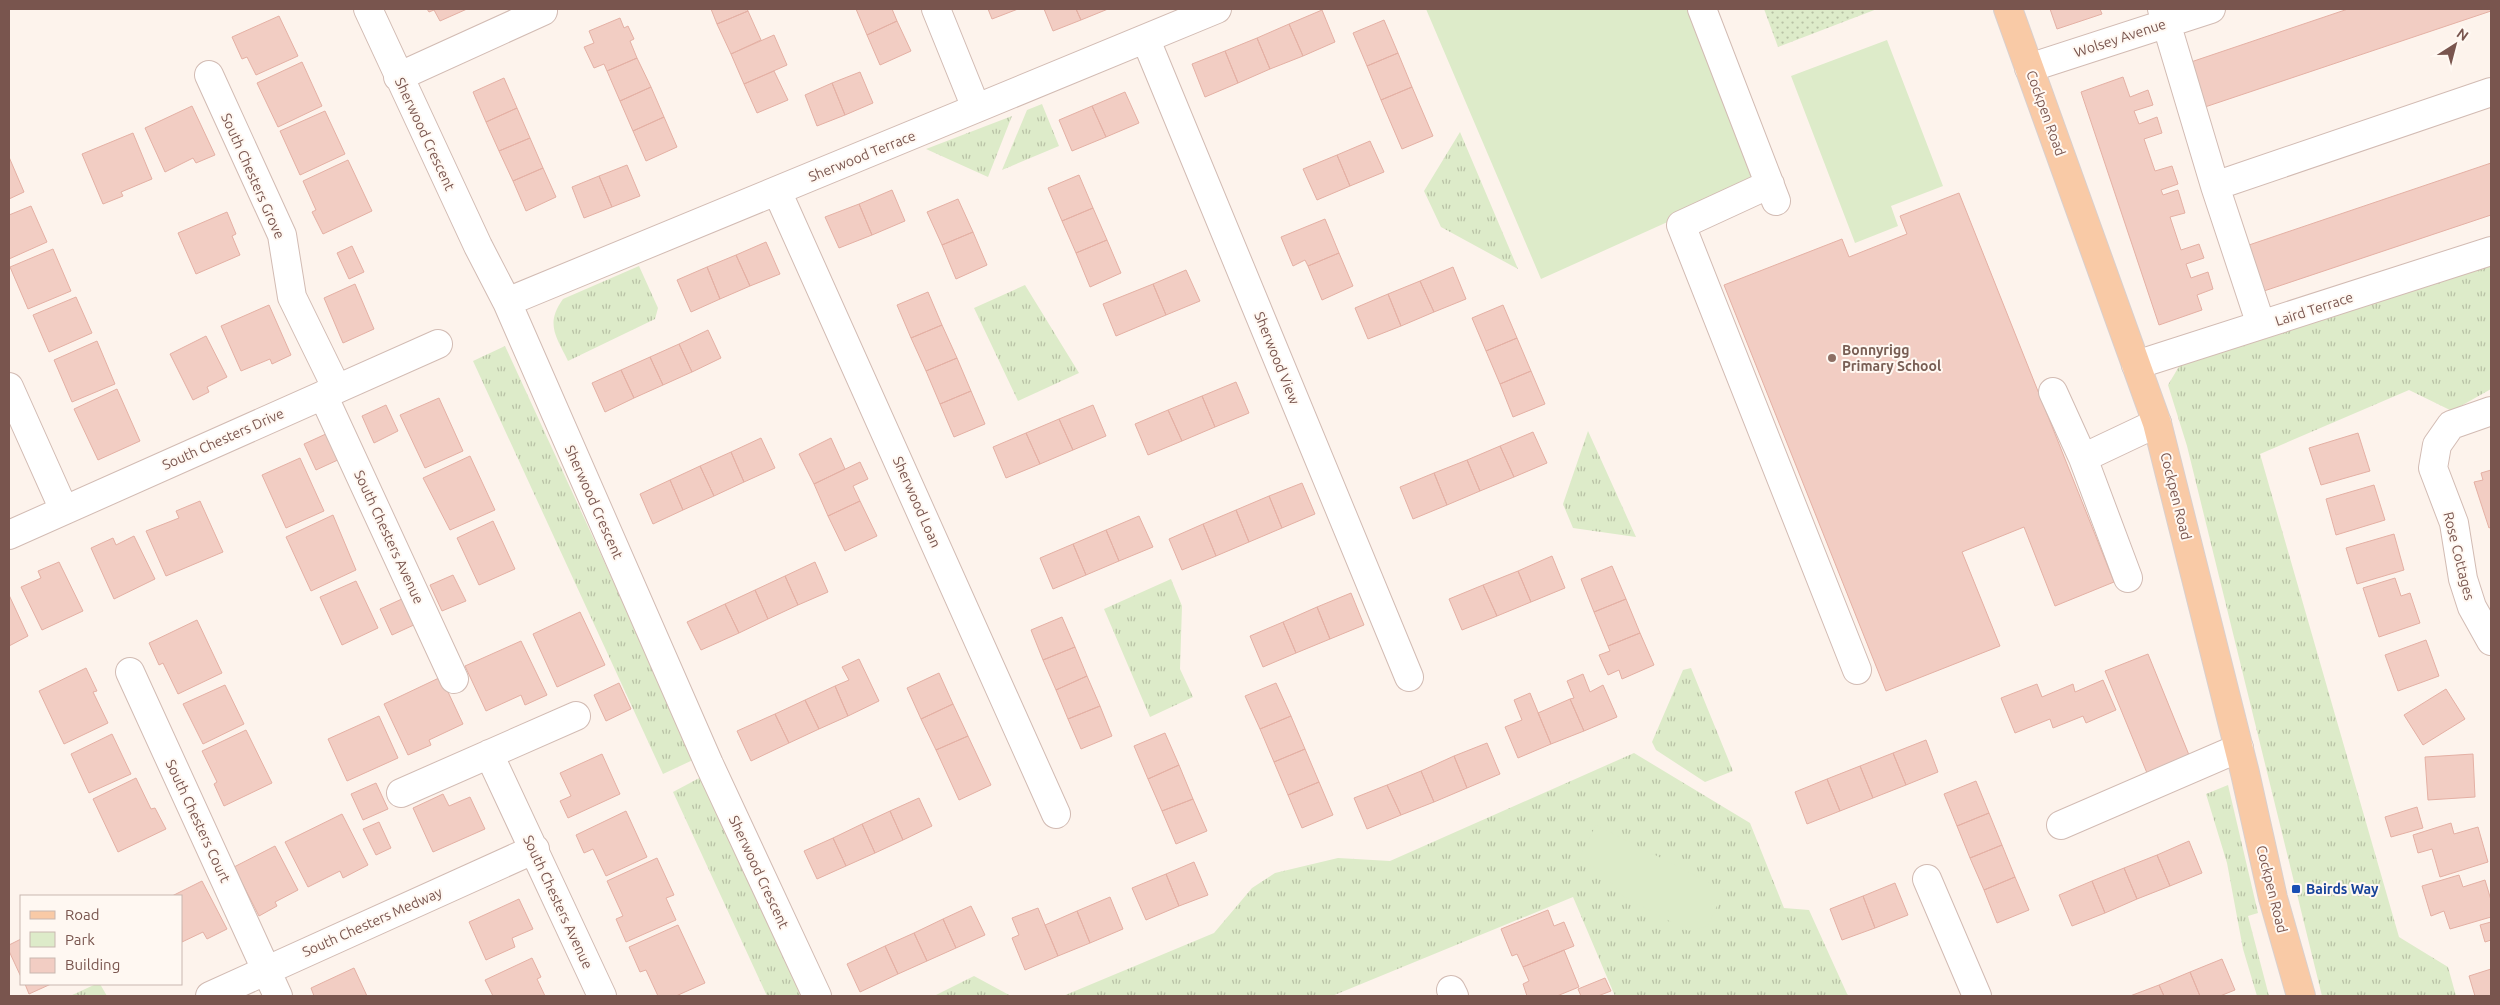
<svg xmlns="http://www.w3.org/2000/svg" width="2500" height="1005" font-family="Ubuntu,sans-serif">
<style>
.grass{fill:url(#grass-tufts)}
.park{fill:#ddebc9}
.garden{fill:url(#garden-dots)}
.building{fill:#f2cdc3;stroke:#e4b0a4}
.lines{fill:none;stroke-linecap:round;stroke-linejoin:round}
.minor-casing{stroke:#d2bbb3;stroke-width:30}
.major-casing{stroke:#d9cfcd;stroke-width:30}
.minor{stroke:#fff;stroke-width:28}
.major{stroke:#f9caa6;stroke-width:28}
.education-dot{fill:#8d6e63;stroke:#fff8f2;stroke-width:2}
.transit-dot{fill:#1a4fb4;stroke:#fff8f2;stroke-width:2}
.labels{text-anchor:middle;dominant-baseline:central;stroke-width:4;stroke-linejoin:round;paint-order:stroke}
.street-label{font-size:14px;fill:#79554e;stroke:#fff8f2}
.education-label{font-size:14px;font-weight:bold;fill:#785e54;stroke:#fff8f2;text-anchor:start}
.transit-label{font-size:14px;font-weight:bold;fill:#164399;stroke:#fff8f2;text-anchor:start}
</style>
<defs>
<pattern id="grass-tufts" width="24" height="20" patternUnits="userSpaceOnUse" patternTransform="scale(1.25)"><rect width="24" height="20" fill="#ddebc9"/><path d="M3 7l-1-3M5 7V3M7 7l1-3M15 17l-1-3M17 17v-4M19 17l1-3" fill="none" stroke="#b8c1a5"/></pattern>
<pattern id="garden-dots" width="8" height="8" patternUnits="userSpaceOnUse" patternTransform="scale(1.25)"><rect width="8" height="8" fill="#ddebc9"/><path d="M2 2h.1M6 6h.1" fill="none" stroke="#b8c1a5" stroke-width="1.8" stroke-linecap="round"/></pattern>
</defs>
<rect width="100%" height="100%" fill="#fdf3ec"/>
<path class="grass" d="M1042,104L1059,146L1002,170L1027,110Z
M1012,116L988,177L926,149Z
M1460,132L1518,269L1441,227L1424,191Z
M2491,265V389L2452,411L2409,390L2260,454L2399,937L2448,967L2456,996H2322L2187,446L2168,385L2181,363Z
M639,266L658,308L655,319L568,361C556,336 545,324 563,299Z
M1025,285L1079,373L1018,401L974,308Z
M505,346L695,759L663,774L473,361Z
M1588,431L1636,537L1573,528L1563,504Z
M1171,579L1182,606L1180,669L1193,697L1150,717L1104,609Z
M1691,668L1733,771L1705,782L1656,750L1652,742L1683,670Z
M1634,753L1750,823L1784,908L1809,910L1848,996H1615L1573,897L1332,996H1063L1214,933L1252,888L1275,873L1338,858L1390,861Z
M703,776L803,996H767L673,792Z
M2228,785L2258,913L2248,916L2269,996H2257L2243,949L2227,863L2206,794Z
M974,976L1011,996H934Z
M96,984H100L107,996H70Z"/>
<path class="park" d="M1426,9H1688L1754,183L1541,279Z
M1887,40L1943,186L1891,206L1898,226L1855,243L1791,76Z
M1596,825L1724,890L1708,926L1688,931L1621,895L1602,871L1578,860Z"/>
<path class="garden" d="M1764,9H1877L1778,47Z"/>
<path class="building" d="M427,9H467L440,21L434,10L429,12Z
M711,9H747L748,11L717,24Z
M856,9H892L897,21L867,35Z
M988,9H1018L992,19Z
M1044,9H1076L1081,20L1053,31Z
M1076,9H1108L1081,20Z
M2050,9H2100L2102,14L2057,29Z
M2348,9H2491V11L2202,108L2188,63Z
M1322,10L1335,42L1303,56L1289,24Z
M748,11L761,40L731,54L717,24Z
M279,16L298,56L256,75L247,57L242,59L232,37Z
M620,18L624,28L628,26L634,39L630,41L637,58L607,71L604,64L594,68L584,47L594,43L589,31Z
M1384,20L1398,53L1367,66L1353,33Z
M897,21L911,51L880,65L867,35Z
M1289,24L1303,56L1270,69L1257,38Z
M774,35L787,65L744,84L731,54Z
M1257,38L1270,69L1238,83L1225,51Z
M1225,51L1238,83L1205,97L1192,64Z
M1398,53L1412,87L1381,100L1367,66Z
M637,58L651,87L620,101L607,71Z
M302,62L322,106L278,127L257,83Z
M774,71L788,100L757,113L744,84Z
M860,72L873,103L845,115L832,83Z
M2123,77L2130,97L2148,90L2153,105L2134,111L2139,124L2157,117L2162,133L2144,139L2155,171L2172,166L2178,184L2161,190L2163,195L2178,190L2185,213L2170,217L2181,250L2199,244L2204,258L2186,264L2191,278L2208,272L2213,289L2197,295L2202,310L2159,325L2081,92Z
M504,78L517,108L486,122L473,92Z
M832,83L845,115L817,126L805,95Z
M651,87L664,117L633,131L620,101Z
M1412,87L1433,136L1402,149L1381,100Z
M1125,92L1139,123L1106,137L1092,106Z
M192,106L215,155L196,163L193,158L165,172L145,128Z
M1092,106L1106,137L1072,151L1059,120Z
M517,108L530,138L499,151L486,122Z
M325,111L345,154L300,175L280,131Z
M664,117L677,147L646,161L633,131Z
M133,133L152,179L121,192L123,196L103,204L82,154Z
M530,138L543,168L513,181L499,151Z
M1370,141L1384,172L1350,186L1337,155Z
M1337,155L1350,186L1317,200L1303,169Z
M9,157L24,192L9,199Z
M348,160L372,211L323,234L312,212L316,210L303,181Z
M2491,163V215L2261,292L2246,246Z
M627,165L640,196L612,207L599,176Z
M543,168L556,197L526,211L513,181Z
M1079,175L1093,208L1062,221L1048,188Z
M599,176L612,207L584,218L572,187Z
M892,190L905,221L872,235L859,204Z
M1959,193L2114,582L2055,606L2024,527L1962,552L2000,646L1886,691L1724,285L1842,239L1849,257L1907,234L1900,216Z
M958,199L973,232L942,245L927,212Z
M859,204L872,235L839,248L825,217Z
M31,206L47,242L9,259V215Z
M1093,208L1107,240L1076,253L1062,221Z
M227,212L236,234L232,236L240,255L196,274L178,233Z
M1325,219L1339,253L1308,266L1305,260L1293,266L1281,237Z
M973,232L987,265L956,279L942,245Z
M1107,240L1121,273L1090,287L1076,253Z
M766,242L780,274L750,286L736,255Z
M352,246L364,272L349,279L337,253Z
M53,249L71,291L28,309L10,267Z
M1339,253L1353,286L1322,300L1308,266Z
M736,255L750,286L720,299L707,267Z
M707,267L720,299L691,312L677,280Z
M1453,267L1466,299L1434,312L1420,281Z
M1186,270L1200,301L1166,315L1153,284Z
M1420,281L1434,312L1401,326L1388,294Z
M355,284L374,329L343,343L324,298Z
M1153,284L1166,315L1116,336L1103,304Z
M928,292L942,325L911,338L897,305Z
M1388,294L1401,326L1368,339L1355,308Z
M76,297L92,333L49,352L33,315Z
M269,305L291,355L272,364L270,359L241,371L221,326Z
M1503,305L1517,338L1486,351L1472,318Z
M942,325L957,358L926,371L911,338Z
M708,330L721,358L692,372L679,344Z
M206,336L227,377L207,387L209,392L193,400L170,354Z
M1517,338L1531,371L1500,384L1486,351Z
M97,341L115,384L72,402L54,360Z
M679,344L692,372L663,385L650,357Z
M650,357L663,385L634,398L621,370Z
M957,358L971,391L940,404L926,371Z
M621,370L634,398L605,412L592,383Z
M1531,371L1545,404L1513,417L1500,384Z
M1236,382L1249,413L1215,427L1202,396Z
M117,389L140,441L98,460L74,409Z
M971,391L985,424L954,437L940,404Z
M1202,396L1215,427L1182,441L1168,410Z
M439,398L463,451L425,468L400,415Z
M386,405L398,431L374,443L362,416Z
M1093,405L1106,436L1073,450L1059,419Z
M1168,410L1182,441L1148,455L1135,424Z
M1059,419L1073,450L1040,464L1026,433Z
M1533,432L1547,463L1514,477L1500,446Z
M328,433L340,459L316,470L304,444Z
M1026,433L1040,464L1006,478L993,447Z
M2358,433L2370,471L2321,485L2309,448Z
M761,438L775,468L744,482L731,452Z
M831,438L845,469L814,484L799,454Z
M1500,446L1514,477L1480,491L1467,460Z
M731,452L744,482L714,496L700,466Z
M470,456L495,510L450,530L423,478Z
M300,458L324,511L286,528L262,475Z
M1467,460L1480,491L1447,505L1434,473Z
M860,462L868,479L853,486L860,501L828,516L814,484Z
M700,466L714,496L683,510L670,480Z
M2491,470V527L2489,528L2474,482L2483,480L2481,473Z
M1434,473L1447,505L1413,519L1400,487Z
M670,480L683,510L653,524L640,494Z
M1302,483L1315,514L1282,528L1269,496Z
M2374,485L2385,520L2336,535L2326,499Z
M1269,496L1282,528L1249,542L1236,510Z
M200,501L223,552L166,576L146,531L179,518L176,511Z
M860,501L877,536L845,551L828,516Z
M1236,510L1249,542L1216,556L1203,524Z
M333,515L356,570L311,591L286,537Z
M1139,516L1153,547L1119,561L1106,530Z
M493,521L515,569L479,585L457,538Z
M1203,524L1216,556L1182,570L1169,539Z
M1106,530L1119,561L1086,575L1073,544Z
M2394,534L2404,570L2357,584L2346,548Z
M134,536L155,579L114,599L91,548L113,538L116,545Z
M1073,544L1086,575L1053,589L1040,558Z
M1552,556L1565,588L1531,602L1518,571Z
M59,562L83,611L42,630L21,587L41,578L38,571Z
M815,562L828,592L798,605L785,576Z
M1612,566L1626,599L1594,612L1581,579Z
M1518,571L1531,602L1497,616L1483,585Z
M453,575L466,601L442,611L430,585Z
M785,576L798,605L768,619L755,590Z
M2395,578L2401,596L2410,593L2420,623L2379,637L2363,588Z
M356,581L378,628L342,645L320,597Z
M1483,585L1497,616L1462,630L1449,599Z
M755,590L768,619L739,633L725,604Z
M1351,593L1364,625L1330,639L1317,607Z
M9,595L28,636L9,646Z
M404,598L416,624L392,635L380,609Z
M1626,599L1640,633L1608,646L1594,612Z
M725,604L739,633L701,650L687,622Z
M1317,607L1330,639L1296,653L1283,622Z
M580,612L605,665L557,687L533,634Z
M1062,617L1075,647L1043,660L1031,630Z
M197,620L222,673L178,694L163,663L159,665L149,643Z
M1283,622L1296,653L1263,667L1250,636Z
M1640,633L1654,665L1622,679L1619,670L1608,675L1599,655L1610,651L1608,646Z
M2426,640L2439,676L2398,691L2385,655Z
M521,641L547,695L525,705L521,695L486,711L465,666Z
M1075,647L1087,676L1056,690L1043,660Z
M2148,654L2189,755L2147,773L2105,671Z
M859,659L879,701L848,716L835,686L849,680L842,667Z
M86,668L97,691L93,692L108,723L64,744L39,691Z
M939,673L953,704L921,719L907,688Z
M1583,674L1590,692L1603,685L1617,717L1584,731L1570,699L1574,698L1567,681Z
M1087,676L1100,706L1068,719L1056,690Z
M441,677L463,724L429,740L431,745L408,755L384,704Z
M2103,680L2116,710L2086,723L2083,716L2053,728L2050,719L2015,733L2001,698L2037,684L2042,697L2073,684L2075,692Z
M619,683L631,709L606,721L594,695Z
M1276,683L1291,716L1260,729L1245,696Z
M225,685L244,724L203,744L183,704Z
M835,686L848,716L819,729L805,700Z
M2446,689L2465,719L2423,745L2404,715Z
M1530,693L1551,744L1518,758L1505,727L1522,720L1514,700Z
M1570,699L1584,731L1551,744L1538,713Z
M805,700L819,729L789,743L775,714Z
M953,704L968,736L936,750L921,719Z
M1100,706L1112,736L1081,749L1068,719Z
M775,714L789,743L751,761L737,731Z
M379,716L398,758L347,781L328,739Z
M1291,716L1305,749L1274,762L1260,729Z
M246,730L272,783L224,806L214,784L217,782L202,751Z
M1165,733L1179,765L1148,779L1134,746Z
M112,734L131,774L89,793L71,754Z
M968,736L991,785L959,800L936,750Z
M1926,740L1938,772L1906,785L1893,753Z
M1487,743L1500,774L1467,788L1454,756Z
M1305,749L1319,782L1288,795L1274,762Z
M1893,753L1906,785L1873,798L1860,766Z
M602,754L620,794L568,818L560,801L571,796L560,773Z
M2473,754L2475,797L2428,800L2425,757Z
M1454,756L1467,788L1434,802L1421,771Z
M1179,765L1193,799L1162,811L1148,779Z
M1860,766L1873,798L1840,811L1827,779Z
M1421,771L1434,802L1401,815L1387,785Z
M136,778L151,809L155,808L166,829L118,852L93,799Z
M1827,779L1840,811L1807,824L1795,792Z
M1976,781L1989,813L1957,826L1944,794Z
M1319,782L1333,815L1302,828L1288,795Z
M376,783L388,809L363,820L351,794Z
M1387,785L1401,815L1367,829L1354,798Z
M443,794L449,806L470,797L485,829L433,852L413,808Z
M919,798L932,826L903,840L890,811Z
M1193,799L1207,831L1176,844L1162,811Z
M2417,807L2423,828L2391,837L2385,817Z
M626,811L647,857L606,876L593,849L584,853L576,835Z
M890,811L903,840L875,853L862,824Z
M1989,813L2002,845L1970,858L1957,826Z
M342,814L368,865L343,878L340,871L308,887L285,842Z
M379,822L391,848L376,855L363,829Z
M2451,823L2454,834L2478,827L2488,862L2440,877L2432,849L2418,853L2413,835Z
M862,824L875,853L846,866L833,838Z
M833,838L846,866L817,879L804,851Z
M2189,841L2202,873L2170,886L2157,855Z
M2002,845L2015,877L1984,890L1970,858Z
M275,846L298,890L275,902L277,906L259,916L234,867Z
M2157,855L2170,886L2137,899L2124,868Z
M657,858L674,895L666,898L676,920L626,942L616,919L623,916L607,881Z
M1194,862L1208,895L1179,906L1166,874Z
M2124,868L2137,899L2105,913L2092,881Z
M1166,874L1179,906L1146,920L1132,888Z
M2459,875L2463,887L2485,880L2491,900V917L2450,929L2444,911L2431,916L2422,886Z
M2015,877L2029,910L1997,923L1984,890Z
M202,881L227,929L207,939L203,932L182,942L181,896H172Z
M2092,881L2105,913L2072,926L2059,895Z
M1895,883L1908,915L1875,928L1863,896Z
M1863,896L1875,928L1842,940L1830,909Z
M1110,897L1123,929L1090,943L1077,911Z
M519,899L533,929L512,938L515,947L486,960L469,922Z
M971,906L985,935L956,948L943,919Z
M1038,908L1058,956L1025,970L1012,938L1019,935L1012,918Z
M1548,910L1554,926L1564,922L1574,946L1523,967L1517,954L1512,956L1501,929Z
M1077,911L1090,943L1058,956L1045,925Z
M943,919L956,948L927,961L914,933Z
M2491,922V940L2485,942L2480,925Z
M678,925L705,983L676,996H658L646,970L640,972L629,947Z
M914,933L927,961L898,974L885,946Z
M21,939V977L9,951V945Z
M885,946L898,974L860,992L847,964Z
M1564,950L1579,987L1557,996H1527L1523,984L1529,981L1523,967Z
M532,958L541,977L537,979L545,996H493L485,980Z
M2222,959L2235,990L2220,996H2200L2190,972Z
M354,968L367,996H314L311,988Z
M2491,969V996H2475L2469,976Z
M2190,972L2200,996H2164L2159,985Z
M1605,978L1611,991L1598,996H1581L1578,989Z
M25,984H51L29,994Z
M2159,985L2164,996H2130Z"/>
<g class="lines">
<g class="minor-casing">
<path id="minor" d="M368,9L478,246L507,302L709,764L817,996
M936,9L976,108
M1702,9L1776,201
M2162,9L2215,186L2261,325
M1146,40L1409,677
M2029,68L2211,9
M209,75L282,235L292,297L337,389
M398,77L543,11L542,9
M1770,184L1681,225L1857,670
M2215,186L2491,92
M777,191L1056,814
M507,302L1217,9
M2136,365L2491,251
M9,387L64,510
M2053,392L2083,458
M323,395L454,679
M2491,411L2451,425L2437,445L2433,468L2454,523L2463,579L2472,607L2491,641
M9,535L438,344
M2128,578L2083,458L2157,423
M130,672L278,996
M489,754L602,996
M401,793L576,716
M2061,825L2239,748
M1927,879L1977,996
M1451,990L1454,996
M210,996L535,849"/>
</g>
<g class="major-casing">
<path id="major" d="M2008,9L2157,423L2245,773L2273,898L2301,996"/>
</g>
<use href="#minor" class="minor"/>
<use href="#major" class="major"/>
</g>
<circle class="education-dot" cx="1832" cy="358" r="5"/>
<rect class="transit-dot" x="2291" y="884" width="10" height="10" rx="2.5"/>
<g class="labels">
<g class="street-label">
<text transform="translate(2120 38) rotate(-18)">Wolsey Avenue</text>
<text transform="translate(2046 113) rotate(70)">Cockpen Road</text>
<text transform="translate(425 134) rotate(65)">Sherwood Crescent</text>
<text transform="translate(862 156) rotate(-22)">Sherwood Terrace</text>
<text transform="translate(253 176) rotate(66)">South Chesters Grove</text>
<text transform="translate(2314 309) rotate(-18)">Laird Terrace</text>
<text transform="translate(1277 358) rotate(68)">Sherwood View</text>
<text transform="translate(223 439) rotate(-24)">South Chesters Drive</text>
<text transform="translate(2176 496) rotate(76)">Cockpen Road</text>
<text transform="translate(594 502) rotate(66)">Sherwood Crescent</text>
<text transform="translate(917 502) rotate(66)">Sherwood Loan</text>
<text transform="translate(389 537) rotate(65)">South Chesters Avenue</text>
<text transform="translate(2459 556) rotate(76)">Rose Cottages</text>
<text transform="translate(198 821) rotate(65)">South Chesters Court</text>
<text transform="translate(759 872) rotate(65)">Sherwood Crescent</text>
<text transform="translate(2272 889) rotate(76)">Cockpen Road</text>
<text transform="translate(558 902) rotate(65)">South Chesters Avenue</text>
<text transform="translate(372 922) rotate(-24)">South Chesters Medway</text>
</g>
<g class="education-label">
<text x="1842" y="350">Bonnyrigg<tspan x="1842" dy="16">Primary School</tspan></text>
</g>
<g class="transit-label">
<text x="2306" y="889">Bairds Way</text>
</g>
</g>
<rect width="2500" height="1005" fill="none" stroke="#79554e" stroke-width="20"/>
<rect x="20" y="895" width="162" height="90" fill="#fff8f2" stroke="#c9b7b0"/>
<rect x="30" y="911" width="25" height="8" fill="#f9caa6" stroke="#c9b7b0"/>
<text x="65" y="920" font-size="15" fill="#79554e">Road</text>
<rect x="30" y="932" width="25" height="15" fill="#ddebc9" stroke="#c9b7b0"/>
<text x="65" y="945" font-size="15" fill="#79554e">Park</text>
<rect x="30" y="958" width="25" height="15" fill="#f2cdc3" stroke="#c9b7b0"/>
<text x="65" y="970" font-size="15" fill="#79554e">Building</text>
<g transform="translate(2455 45) rotate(36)" stroke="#fff8f2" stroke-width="4" paint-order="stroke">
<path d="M0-4L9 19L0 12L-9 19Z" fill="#79554e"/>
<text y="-8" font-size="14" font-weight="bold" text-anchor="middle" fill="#79554e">N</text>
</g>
</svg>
